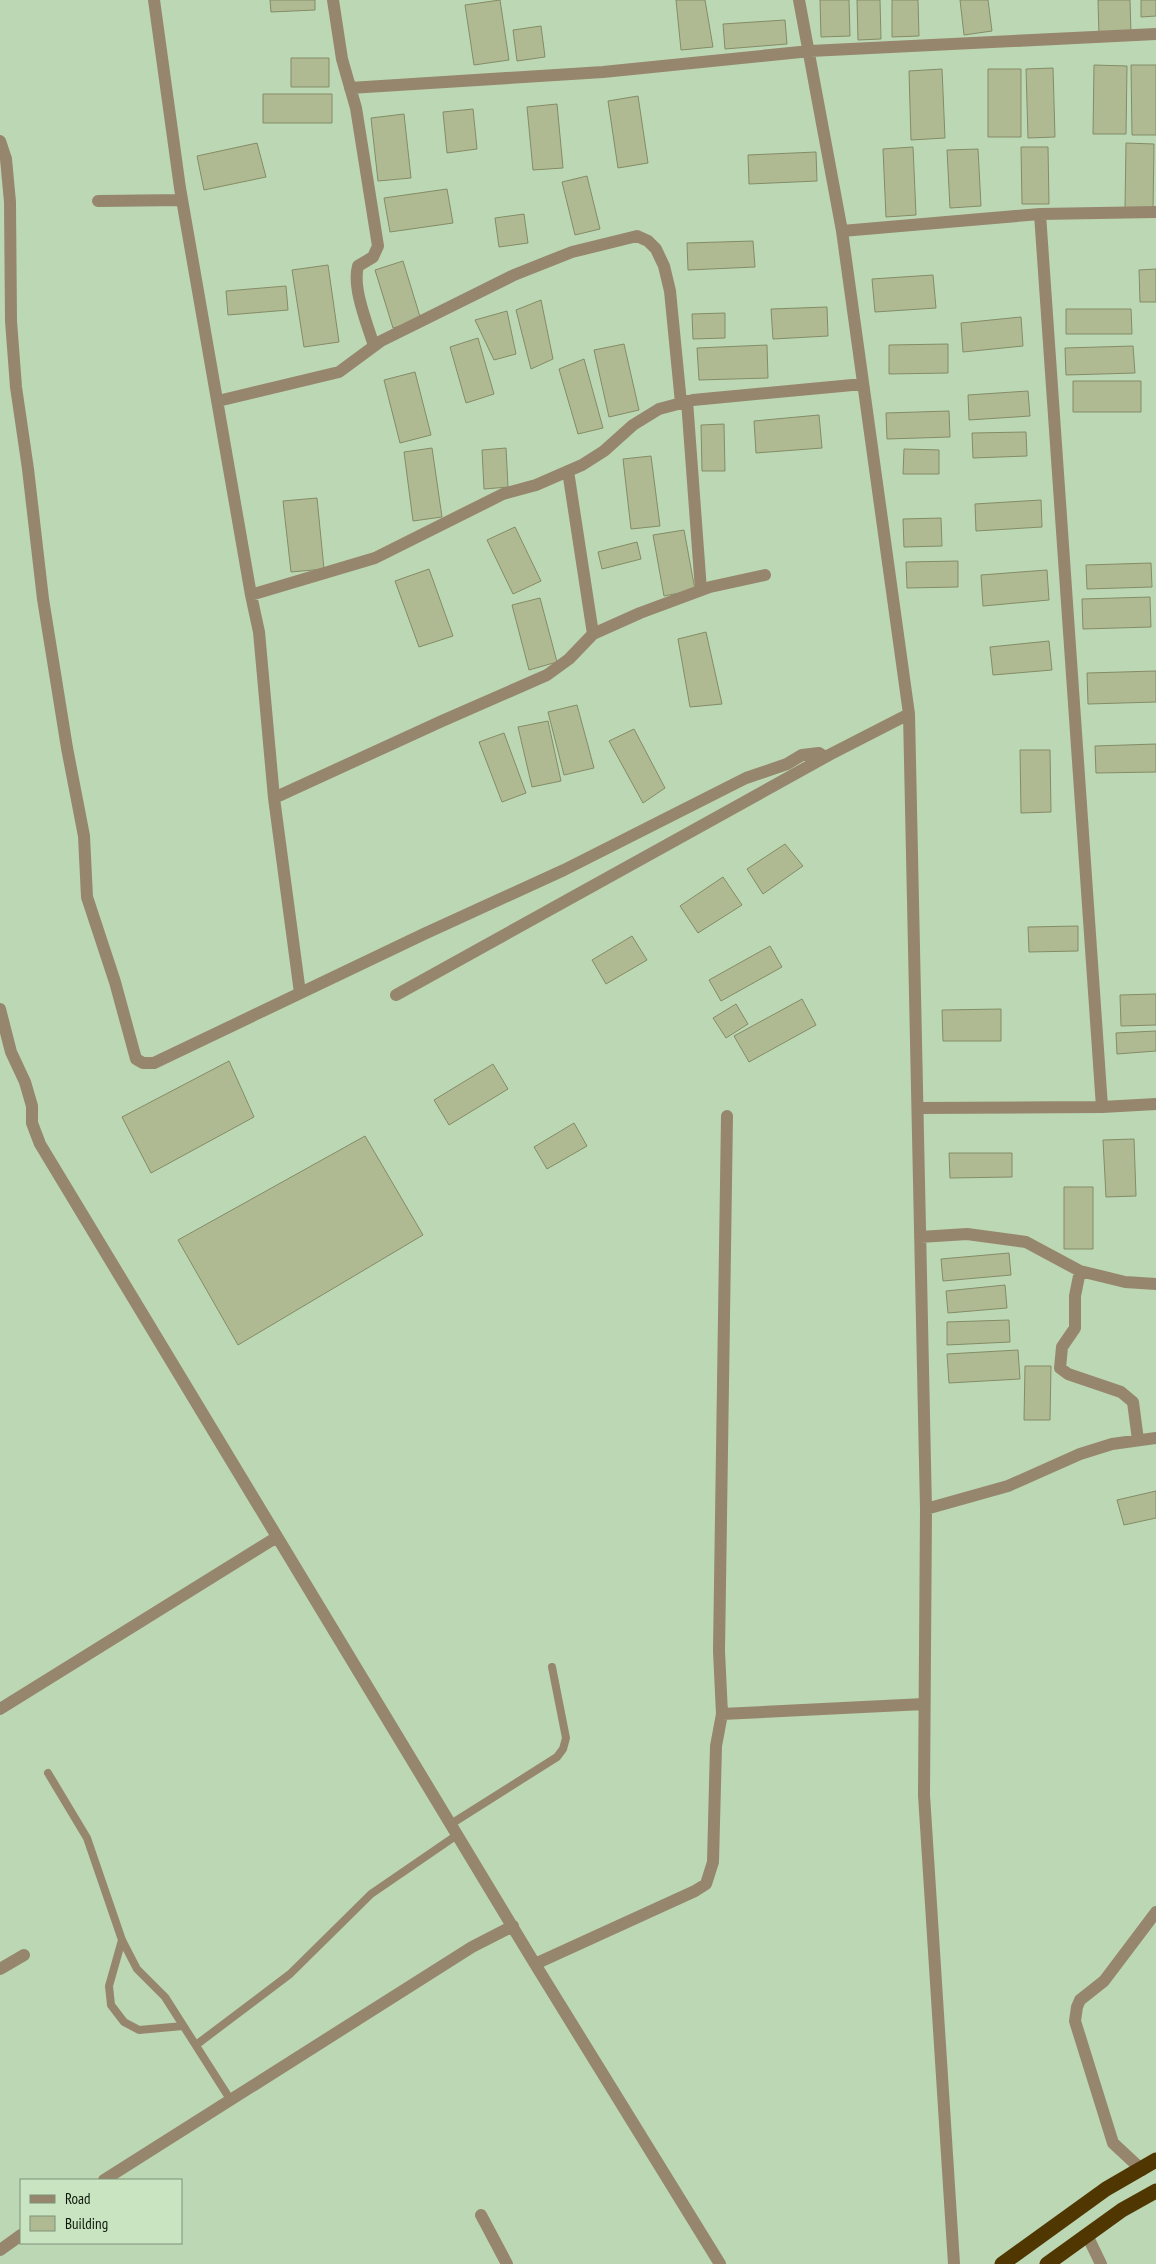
<svg xmlns="http://www.w3.org/2000/svg" width="1156" height="2264" font-family="'PT Sans Narrow',sans-serif">
<style>
.building{fill:#b0ba92;stroke:#838c66}
.lines{fill:none;stroke-linecap:round;stroke-linejoin:round}
.lane{stroke:#96866d;stroke-width:8}
.street{stroke:#96866d;stroke-width:12}
.highway{stroke:#503702;stroke-width:15}
</style>
<rect width="100%" height="100%" fill="#bcd7b4"/>
<path class="building" d="M270,0H315V10L271,12Z
M500,0L509,60L474,65L465,5Z
M676,0H705L713,47L681,50Z
M820,0H849L850,36L821,37Z
M857,0H880L881,39L858,40Z
M892,0H918L919,36L892,37Z
M960,0H988L992,31L964,35Z
M1098,0H1130L1131,34L1099,35Z
M1141,0H1156V16L1141,17Z
M785,20L787,44L725,49L723,24Z
M541,26L545,57L517,61L513,30Z
M291,58H329V87H291Z
M1094,65L1127,66L1126,134H1093Z
M1131,65H1156V135H1132Z
M1053,68L1055,137L1028,138L1026,69Z
M942,69L945,138L911,140L909,71Z
M988,69H1021V137H988Z
M263,94H332V123H263Z
M638,96L648,163L618,168L608,101Z
M557,104L563,168L533,170L527,107Z
M473,109L477,149L447,153L443,112Z
M404,114L411,178L378,181L371,118Z
M257,143L266,177L204,190L197,156Z
M1126,143L1154,144L1153,209L1125,208Z
M913,147L916,215L886,217L883,149Z
M1021,147H1048L1049,204H1022Z
M978,149L981,206L950,208L947,150Z
M816,152L817,181L749,184L748,155Z
M587,176L600,229L575,235L562,182Z
M447,189L453,223L390,232L384,198Z
M524,214L528,243L499,247L495,218Z
M753,241L755,267L688,270L687,243Z
M403,261L421,320L393,328L375,270Z
M328,265L339,342L304,347L292,270Z
M1156,269V302H1140L1139,270Z
M933,275L936,308L875,312L872,279Z
M286,286L288,310L228,315L226,291Z
M541,300L553,359L531,369L516,310Z
M827,307L828,336L773,339L771,309Z
M1066,309H1131L1132,334H1066Z
M507,311L516,354L494,360L475,320Z
M725,313V338L693,339L692,314Z
M1021,317L1023,346L963,352L961,323Z
M478,338L494,394L466,403L450,347Z
M624,344L639,410L609,417L594,350Z
M948,344V373L889,374V345Z
M767,345L768,378L699,380L697,348Z
M1133,346L1135,373L1066,375L1065,348Z
M584,359L603,428L578,434L559,369Z
M415,372L431,435L400,443L384,380Z
M1073,381H1141V412H1073Z
M1028,391L1030,416L969,420L968,395Z
M949,411L950,437L887,439L886,413Z
M819,415L822,448L756,453L754,421Z
M724,424L725,471H702L701,425Z
M1026,432L1027,456L973,458L972,433Z
M432,448L442,517L413,521L404,452Z
M506,448L508,487L484,489L482,450Z
M904,449L939,450V474H903Z
M651,456L660,526L631,529L623,459Z
M317,498L324,569L291,572L283,501Z
M1041,500L1042,527L976,531L975,504Z
M941,518L942,546L904,547L903,519Z
M515,527L541,581L513,594L487,540Z
M684,530L695,590L664,596L653,535Z
M637,542L641,559L602,569L598,552Z
M958,561V587L907,588L906,562Z
M1151,563L1152,587L1087,589L1086,565Z
M429,569L453,636L419,647L395,581Z
M1047,570L1049,600L983,606L981,575Z
M1150,597L1151,627L1083,629L1082,599Z
M540,598L557,662L529,670L512,605Z
M706,632L722,704L690,707L678,639Z
M1049,641L1052,670L993,675L990,647Z
M1156,671V702L1088,704L1087,673Z
M577,705L594,768L564,775L548,712Z
M548,721L561,781L532,787L518,727Z
M634,729L665,788L643,803L609,741Z
M504,733L526,793L502,802L479,742Z
M1156,744V772L1096,773L1095,746Z
M1020,750H1050L1051,812L1021,813Z
M785,844L803,866L763,894L747,869Z
M723,877L742,905L698,933L680,906Z
M1078,926V951L1029,952L1028,927Z
M632,936L647,960L606,984L592,960Z
M770,946L782,967L721,1001L709,980Z
M1156,994V1025L1121,1026L1120,995Z
M802,999L816,1025L749,1062L734,1036Z
M736,1004L748,1024L726,1038L713,1018Z
M1001,1009V1041H943L942,1010Z
M1156,1031V1051L1117,1054L1116,1033Z
M229,1061L254,1117L151,1173L122,1117Z
M493,1064L508,1089L449,1125L434,1100Z
M574,1123L587,1146L547,1169L534,1147Z
M365,1136L423,1235L238,1345L178,1240Z
M1134,1139L1136,1196L1106,1197L1103,1140Z
M949,1153H1012V1177L950,1178Z
M1064,1187H1093V1249H1064Z
M1009,1253L1011,1275L943,1281L941,1259Z
M1005,1285L1007,1308L948,1313L946,1291Z
M1009,1320L1010,1342L947,1345V1322Z
M1018,1350L1020,1379L949,1383L947,1354Z
M1025,1366H1051L1050,1420H1024Z
M1156,1491V1518L1124,1525L1117,1500Z"/>
<g class="lines">
<path class="lane" d="M48,1773L87,1838L122,1940L137,1969L165,1997L230,2099
M451,1824L557,1757L563,1749L566,1738L552,1667
M122,1940L109,1986L111,2005L124,2022L139,2030L183,2026
M196,2045L290,1974L371,1894L457,1835"/>
<path class="street" d="M154,0L180,188L251,595L375,558L503,494L536,485L582,465L604,451L633,425L659,409L693,400L863,384
M333,0L342,59L356,108L378,246L373,257L358,266C352,288 367,323 374,346
M799,0L842,231L909,714L926,1509L924,1795L954,2264
M350,88L603,72L810,51L1156,34
M0,141L6,159L10,202L11,321L16,387L28,469L43,599L67,748L84,836L87,897L115,982L136,1059L143,1063H154L424,934L564,870L746,778L787,764L802,755L819,753L825,757
M98,201L182,200
M1040,214L1102,1107
M842,231L1040,214L1156,212
M218,401L339,372L381,341L514,275L572,252L637,236L648,241L656,249L664,266L670,291L681,403
M687,401L701,590
M251,595L259,632L274,798L300,993
M593,634L640,613L710,587L765,575
M274,798L442,721L547,675L569,659L593,634L568,471
M396,995L829,755L909,714
M0,1009L11,1052L25,1082L32,1106V1123L40,1144L535,1964L720,2264
M919,1108L1102,1107L1156,1104
M920,1237L967,1234L1026,1242L1080,1271L1125,1282L1156,1284
M1080,1271L1075,1296V1328L1062,1347L1060,1368L1068,1374L1121,1392L1133,1402L1138,1440
M926,1509L1008,1486L1080,1454L1112,1444L1156,1438
M0,1709L277,1537
M722,1714L924,1704
M535,1964L695,1891L706,1884L713,1862L716,1746L722,1714L719,1651L727,1116
M0,1969L24,1955
M1142,2170L1113,2143L1075,2021L1077,2007L1080,2000L1104,1981L1156,1912
M104,2180L472,1947L513,1926
M481,2215L507,2264
M1087,2235L1101,2264
M0,2250L21,2235"/>
<path class="highway" d="M1002,2264L1106,2189L1156,2160
M1047,2264L1122,2210L1156,2191"/>
</g>
<rect x="20" y="2179" width="162" height="65" fill="#c9e4c1" stroke="#7e9278"/>
<rect x="30" y="2195" width="25" height="8" fill="#96866d" stroke="#7e9278"/>
<text x="65" y="2204" font-size="15" fill="#0d160a">Road</text>
<rect x="30" y="2216" width="25" height="15" fill="#b0ba92" stroke="#7e9278"/>
<text x="65" y="2229" font-size="15" fill="#0d160a">Building</text>
</svg>
